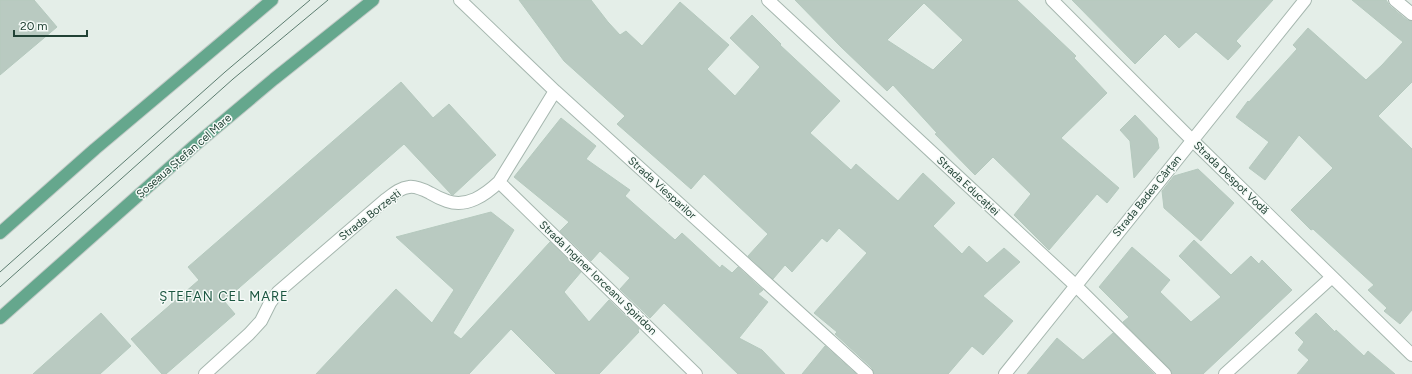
<svg xmlns="http://www.w3.org/2000/svg" width="1412" height="374" font-family="Figtree,sans-serif">
<style>
.building{fill:#b9cac1;stroke:#b5c9be;fill-rule:evenodd}
.lines{fill:none;stroke-linecap:round;stroke-linejoin:round}
.minor-casing{stroke:#a6b7af;stroke-width:14}
.major-casing{stroke:#c1cac6;stroke-width:14}
.minor{stroke:#fff;stroke-width:12}
.major{stroke:#65a78d;stroke-width:12}
.tram{stroke:#5c7d70;stroke-width:1}
.labels{text-anchor:middle;dominant-baseline:central;stroke-width:3;stroke-linejoin:round;paint-order:stroke}
.street-label{font-size:11px;fill:#214235;stroke:#f5faf7}
.quarter-label{font-size:13px;letter-spacing:1px;fill:#1b5640;stroke:#f5faf7}
</style>
<rect width="100%" height="100%" fill="#e4eee8"/>
<path class="building" d="M0,0H34L57,27L0,75Z
M519,0H591L608,22L620,35L626,31L642,46L680,2L729,45L707,69L735,96L760,67L730,38L752,15L781,44L780,45L840,101L810,133L851,170L856,164L898,201L923,173L955,203L933,226L962,254L969,246L987,263L1004,248L1020,262L983,296L1013,321L983,355L972,346L948,374H874L872,368L835,334L837,332L814,313L867,253L839,228L827,242L822,238L792,272L785,265L773,279L748,256L768,234L704,174L691,189L617,124L625,116L564,61Z
M795,0H1017L1076,56L1074,58L1107,93L1061,138L1119,188L1107,203L1097,194L1049,250L1014,215L1031,194L993,157L975,175L935,134L937,133L893,85L887,91L840,46ZM924,3L963,40L933,70L887,40Z
M1072,0H1273L1236,41L1241,46L1228,60L1196,32L1179,48L1165,34L1135,64Z
M1352,0H1386L1390,6L1407,20L1412,21V82L1378,116L1412,149V310L1400,324L1384,311L1387,308L1368,290L1374,285L1313,229L1311,230L1291,210L1333,168L1299,135L1265,180L1249,168L1269,142L1236,117L1248,101L1249,102L1297,49L1293,45L1308,28L1366,80L1382,65L1403,42Z
M401,82L433,118L449,104L496,155L453,195L451,194L404,144L224,301L235,314L166,374H162L131,339L199,280L188,267Z
M1135,115L1157,138L1159,148L1134,178L1130,141L1120,130Z
M561,118L596,146L586,159L630,190L625,196L675,240L682,233L720,268L722,265L732,273L738,267L763,290L758,294L768,302L739,338L762,350L785,374H738L664,303L650,318L620,289L630,278L600,251L591,261L560,231L569,222L514,177Z
M1198,169L1234,203L1201,241L1164,208L1162,191L1174,176Z
M491,212L514,230L453,333L461,339L550,242L581,272L564,292L589,322L609,300L639,329L638,331L639,332L599,374H556L511,329L469,374H316L396,289L432,323L454,290L396,237Z
M1194,240L1231,275L1251,256L1259,264L1262,260L1292,290L1203,374H1172L1170,369L1123,322L1129,317L1099,287L1132,247L1170,280L1160,292L1191,322L1221,297L1179,256Z
M101,313L131,346L100,374H33Z
M1316,313L1335,332L1336,330L1364,356L1368,351L1395,374H1297L1309,360L1298,350L1304,342L1295,333Z
M1113,333L1154,374H1027L1057,338L1083,360Z
M825,346L856,374H802Z"/>
<g class="lines">
<g class="minor-casing">
<path id="minor" d="M460,0L555,91L867,374
M768,0L1075,285L1165,374
M1052,0L1192,140L1412,355
M1395,0L1412,14
M499,182L696,374
M205,374L249,334L261,321L270,303L278,292L385,200C392,195 399,188 409,187C415,186 424,190 430,193C435,196 441,199 447,201C467,208 485,195 499,182L555,91
M1005,374L1305,0
M1225,374L1332,277"/>
</g>
<g class="major-casing">
<path id="major" d="M0,233L95,149L272,0
M0,318L194,146L274,79L373,0"/>
</g>
<use href="#minor" class="minor"/>
<use href="#major" class="major"/>
<path class="tram" d="M0,272L225,72L310,0
M0,287L233,79L328,0"/>
</g>
<g class="labels">
<g class="street-label">
<text transform="translate(184 156) rotate(-41)">Șoseaua Ștefan cel Mare</text>
<text transform="translate(1231 178) rotate(44)">Strada Despot Vodă</text>
<text transform="translate(968 186) rotate(43)">Strada Educației</text>
<text transform="translate(662 188) rotate(42)">Strada Viesparilor</text>
<text transform="translate(1147 196) rotate(-51)">Strada Badea Cârțan</text>
<text transform="translate(370 215) rotate(-38)">Strada Borzești</text>
<text transform="translate(598 278) rotate(44)">Strada Inginer Iorceanu Spiridon</text>
</g>
<g class="quarter-label">
<text x="224" y="296">ȘTEFAN CEL MARE</text>
</g>
</g>
<path d="M14 30v6h73v-6" fill="none" stroke="#214235" stroke-width="2"/>
<text x="20" y="30" font-size="12" fill="#214235" stroke="#f5faf7" stroke-width="3" paint-order="stroke">20 m</text>
</svg>
